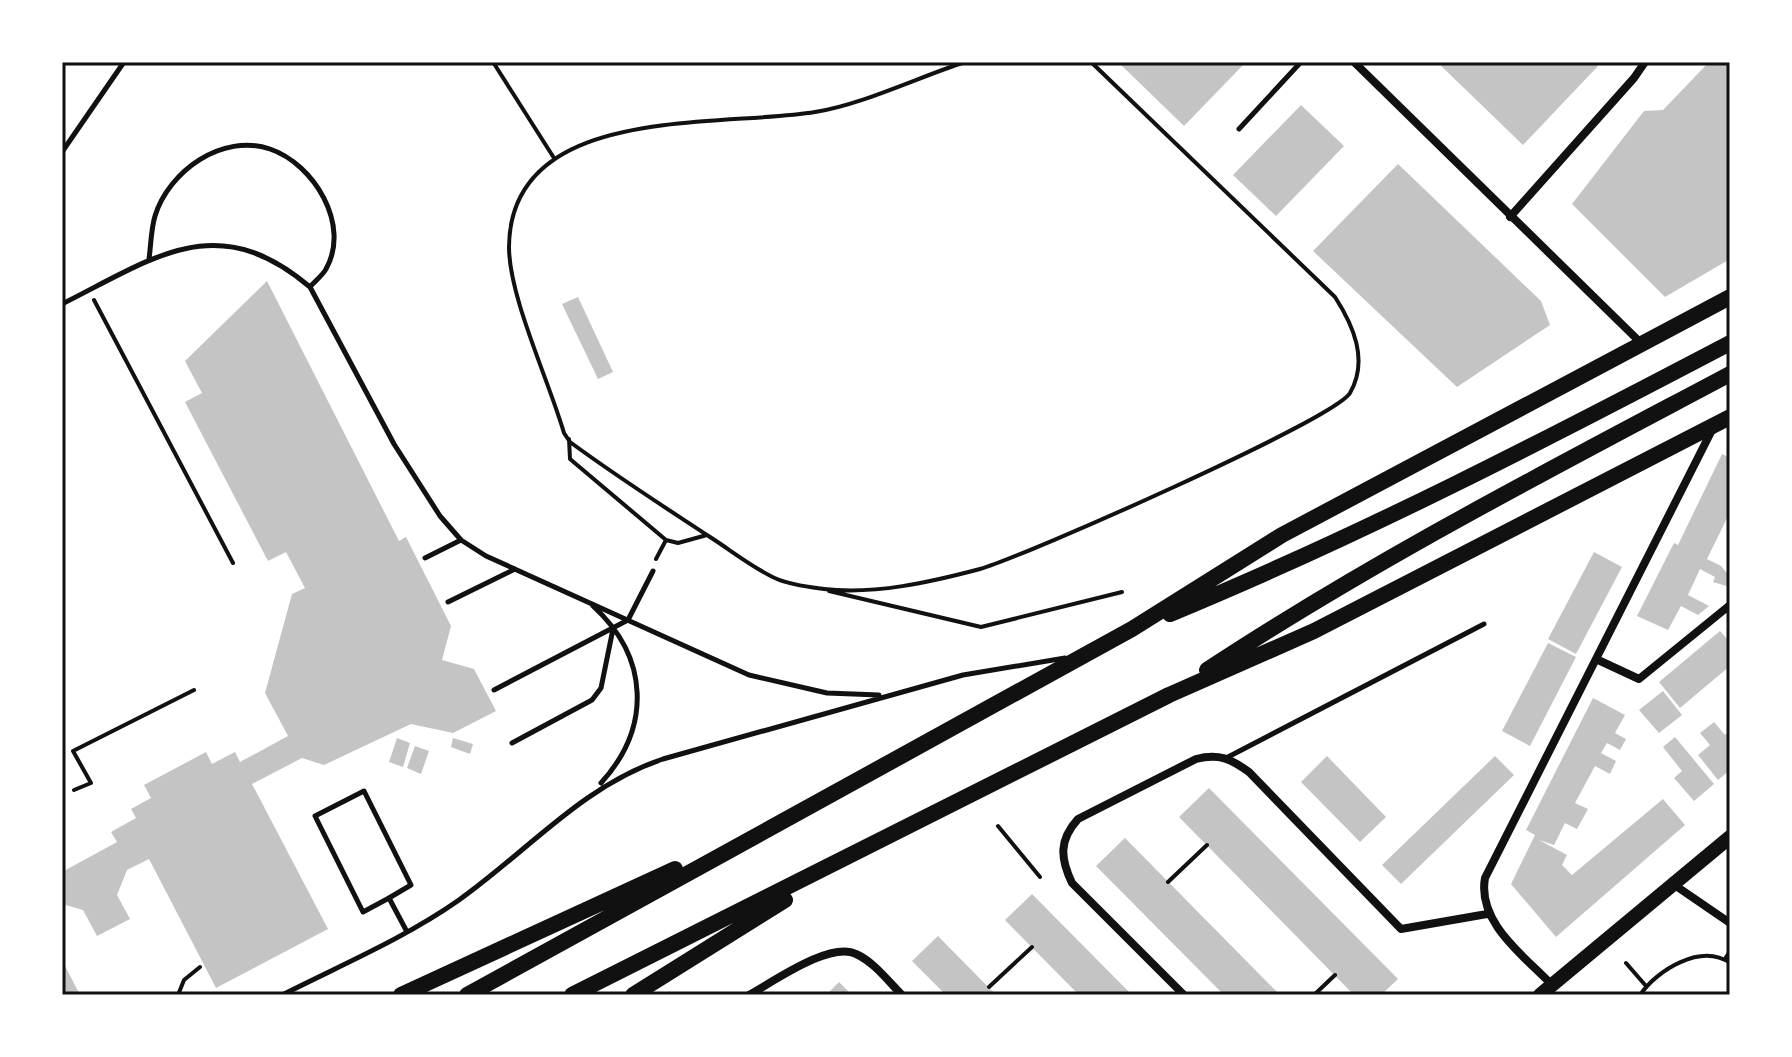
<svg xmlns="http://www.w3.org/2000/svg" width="1792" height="1057" font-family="Jost,sans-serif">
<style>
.building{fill:#c4c4c4}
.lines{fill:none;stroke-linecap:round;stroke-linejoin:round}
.path{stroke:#111;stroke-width:4}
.service{stroke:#111;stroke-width:5}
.minor{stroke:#111;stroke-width:8}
.secondary{stroke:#111;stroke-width:14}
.primary{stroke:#111;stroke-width:16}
.neatline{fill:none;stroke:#111;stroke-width:3}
</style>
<rect width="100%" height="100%" fill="#fff"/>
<path class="building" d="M1118,62H1246L1184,126Z
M1437,62H1594L1598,66L1523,145Z
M1709,62H1730V259L1665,297L1572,204L1644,111L1663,110Z
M1301,105L1344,146L1276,216L1233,175Z
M1398,164L1541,301L1550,325L1457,387L1313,251Z
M267,281L399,541L406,537L451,626L442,660L474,669L496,711L453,733L411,724L324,765L302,758L252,784L328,929L216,988L149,859L127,870L117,895L130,919L97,936L83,910L62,904V872L117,842L111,832L136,818L131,809L151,798L144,785L206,752L212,764L235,752L240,762L288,736L265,693L292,594L305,588L286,552L268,561L185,402L202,393L185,361Z
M578,297L613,372L598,379L562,304Z
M1722,454L1730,458V512L1707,559L1721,566L1730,577V587L1713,582L1715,577L1700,569L1688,595L1709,606L1698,615L1681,606L1668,630L1637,616L1674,543L1678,545Z
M1594,552L1622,567L1576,654L1548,639Z
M1720,631L1730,642V666L1680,708L1659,682Z
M1548,643L1576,657L1530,746L1502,731Z
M1663,691L1682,715L1659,733L1639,710Z
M1593,698L1625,715L1615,733L1626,739L1620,750L1607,743L1601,753L1616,761L1610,774L1595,766L1575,803L1588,809L1577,829L1565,823L1554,845L1539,840L1567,855L1562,865L1572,875L1663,799L1685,825L1556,937L1511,884L1535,835L1526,830Z
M1714,722L1725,735L1730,731V770L1718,780L1698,755L1710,745L1700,733Z
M1675,737L1714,784L1694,801L1674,778L1682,771L1663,747Z
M397,738L410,743L403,767L389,762Z
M453,738L473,744L470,754L451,747Z
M415,746L429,751L421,774L407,768Z
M1327,756L1386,817L1360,842L1301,782Z
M1495,756L1514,775L1401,884L1382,865Z
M1209,788L1398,979L1381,995H1354L1179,817Z
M1125,838L1280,995H1224L1096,866Z
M1032,894L1132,995H1079L1005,920Z
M938,936L996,995H946L912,961Z
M62,960L80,995H62Z
M839,982L852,995H826Z"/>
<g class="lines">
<path class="path" d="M493,62L554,158
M965,62C919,77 861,105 815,112C718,128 510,103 509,247C509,297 549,381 564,433L570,442C616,476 663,506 710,537C732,551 754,569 777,579C791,585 809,587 824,589C874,595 931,582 980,569C1025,556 1333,420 1350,393C1369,360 1353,325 1335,297L1091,62
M94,300L233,563
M569,439L570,459L666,540L678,543L707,535
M656,559L666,540
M829,591L981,627L1122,592
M74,790L91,783L73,751L194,690
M998,826L1040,877
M1168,882L1207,845
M1725,959L1730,951
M1626,963L1646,986
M989,987L1032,947
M178,995L184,980L200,967
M1314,995L1335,975
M1640,995C1657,970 1701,943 1730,963"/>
<path class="service" d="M1239,129L1301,62
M62,152L124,62
M149,259C151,245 151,229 155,216C169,171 222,133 270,149C314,164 351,225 326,269C323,275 315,281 310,287
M62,304C154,258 217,208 310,287L394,444L440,516L461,540
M425,558L461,540L486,556L749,675L827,693L879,695
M448,602L515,569
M593,606C649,657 652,727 601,783
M494,690L628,620L653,571
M512,743L592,700L601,688L613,629
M1228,757L1484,624
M389,898L363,912L315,816L364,791L411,885L389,898L406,930
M282,995C341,965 405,938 459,900C528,851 582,786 663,759L963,675L1065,658"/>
<path class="minor" d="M1354,62L1642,344
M1510,217L1634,78L1645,62
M1596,659L1639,679L1730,605
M1673,884L1730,923
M1552,985C1523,955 1477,922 1485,878L1712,430
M749,995C773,982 830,941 856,954C874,962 888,981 902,995
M1184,995L1072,883C1060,858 1059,840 1078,819L1196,759C1219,753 1231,759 1249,772L1401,929L1487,914"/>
<path class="secondary" d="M1540,995L1730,837"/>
<path class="primary" d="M1170,614C1362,535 1547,439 1730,343
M1207,670C1374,560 1553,468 1730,374
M401,995L675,869
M467,995L1132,629L1282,535L1730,297
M572,995L1169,695L1314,631L1730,417
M633,995L785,900"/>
</g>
<rect width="1792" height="1057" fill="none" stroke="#ffffff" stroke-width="128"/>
<rect x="64" y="64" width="1664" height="929" class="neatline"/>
</svg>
